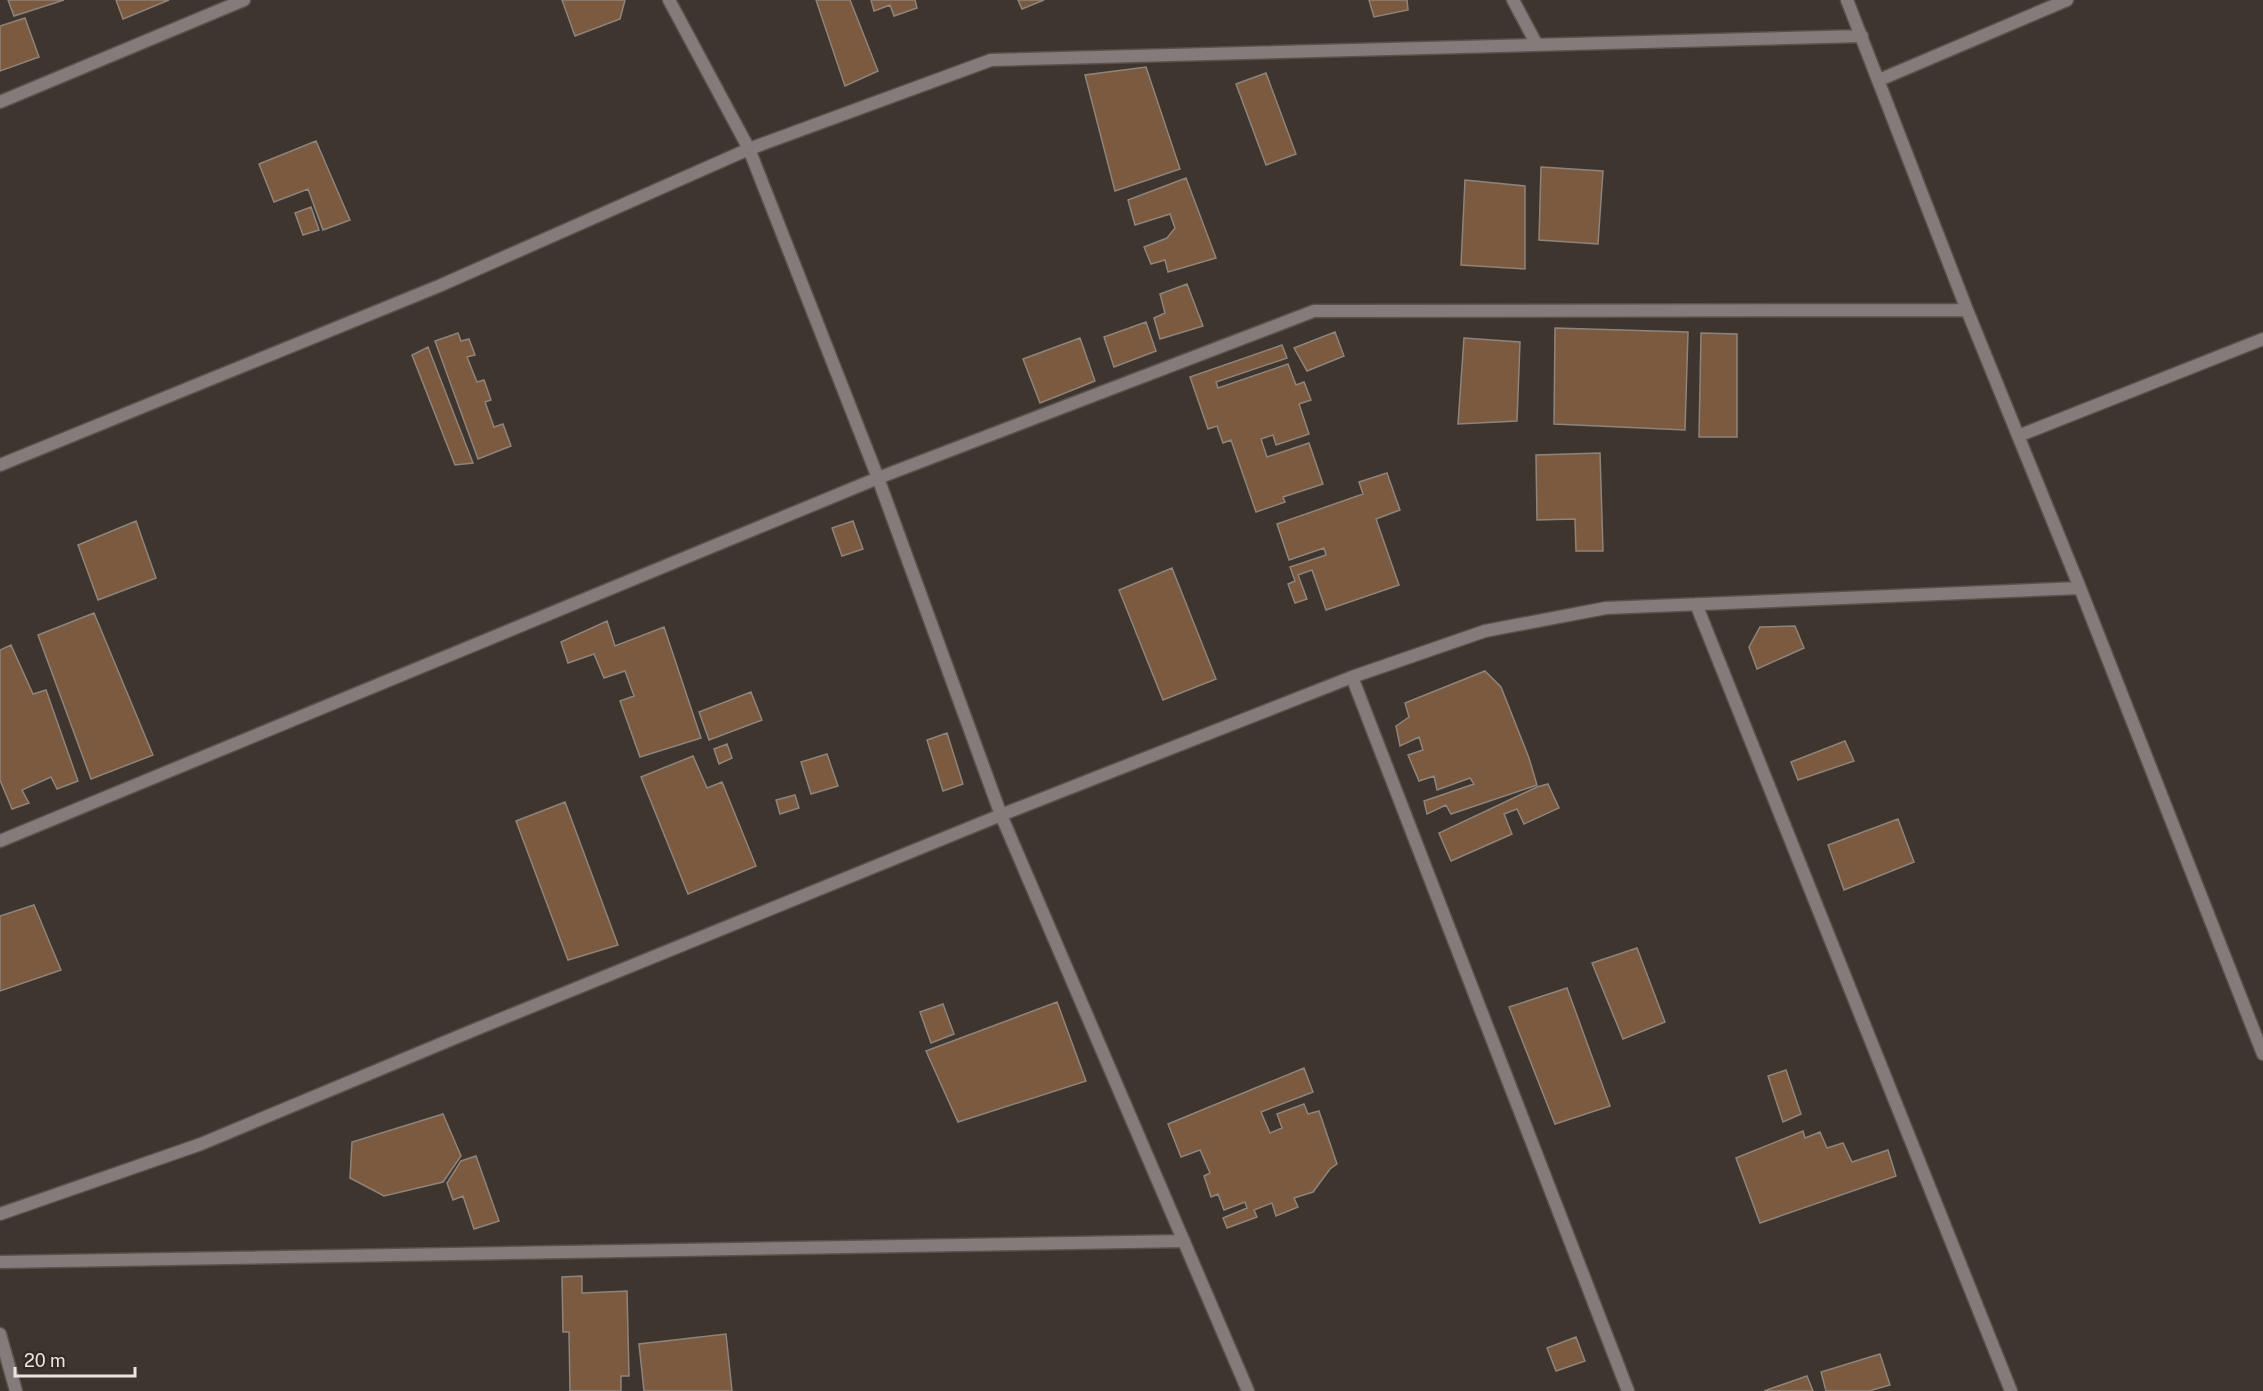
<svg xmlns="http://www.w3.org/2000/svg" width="2263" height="1391" font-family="'Public Sans',sans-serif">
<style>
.building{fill:#7b5a40;stroke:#8e847c;stroke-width:1.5}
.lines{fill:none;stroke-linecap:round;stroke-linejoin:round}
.street-casing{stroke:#5a514b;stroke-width:15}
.street{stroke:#837c7b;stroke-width:12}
</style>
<rect width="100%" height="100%" fill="#3e352e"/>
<path class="building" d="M8,0H64L14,16Z
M116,0H169L123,19Z
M562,0H625L620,19L575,36Z
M816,0H850L878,71L845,86Z
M871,0H915L917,8L894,16L890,5L874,11Z
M1018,0H1044L1022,9Z
M1369,0H1407L1408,10L1374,17Z
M25,18L39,57L0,71V26Z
M1146,67L1180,169L1115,191L1085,75Z
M1266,73L1296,154L1266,165L1236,84Z
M316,141L350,220L323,230L308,189L274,202L259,164Z
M1541,167L1603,171L1598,244L1539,240Z
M1186,178L1216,258L1168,272L1165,260L1151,264L1144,247L1167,238L1175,228L1170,214L1135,225L1128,200Z
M1465,180L1525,186V269L1461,265Z
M311,207L319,230L303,235L295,213Z
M1187,284L1203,326L1160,339L1154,318L1165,313L1160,294Z
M1146,322L1156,351L1114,367L1104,337Z
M1555,328L1688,332L1685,430L1554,424Z
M1335,332L1344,356L1307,371L1294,348Z
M458,333L461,341L469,339L475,355L467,357L477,382L484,380L491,400L485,402L494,427L503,424L511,446L478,459L435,341Z
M1701,333L1737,334V437H1699Z
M1080,338L1095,381L1040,403L1023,359Z
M1464,338L1520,342L1517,421L1458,424Z
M1282,345L1287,358L1216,382L1218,388L1288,364L1296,385L1304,382L1311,400L1299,404L1309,434L1276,445L1273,435L1261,439L1267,457L1309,443L1323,484L1283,497L1285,502L1256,512L1231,440L1223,443L1217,426L1208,429L1190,377Z
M428,347L473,463L455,465L412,355Z
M1600,453L1603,551H1576L1575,519L1537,520L1536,455Z
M1387,473L1400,510L1376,519L1399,585L1326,610L1312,570L1298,575L1307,599L1295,603L1288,584L1295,581L1290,567L1326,555L1324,548L1289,560L1277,524L1363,494L1359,482Z
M136,521L156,578L98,600L78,545Z
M853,521L863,549L842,556L832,528Z
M1172,568L1216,679L1163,700L1119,590Z
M94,613L153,755L91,779L38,635Z
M607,621L615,646L664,627L701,738L640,757L620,701L634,696L625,671L604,678L594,654L568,663L561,642Z
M1795,626L1804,648L1757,669L1749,647L1760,627Z
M11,645L33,694L46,690L78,781L57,789L51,777L22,790L29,803L12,809L0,780V650Z
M1485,671L1501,687L1529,758L1537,785L1451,814L1446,805L1427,814L1424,801L1474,784L1470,778L1437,790L1434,776L1419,781L1408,755L1423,750L1419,737L1400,746L1396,726L1409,717L1405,703Z
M751,692L762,720L709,740L699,712Z
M947,733L963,784L943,791L927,740Z
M1845,741L1854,761L1798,780L1791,762Z
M727,744L732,758L719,764L714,749Z
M827,754L838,786L811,794L801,762Z
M693,756L707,788L722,782L756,866L688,894L641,777Z
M1548,784L1559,808L1524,824L1517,809L1504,814L1512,834L1451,861L1439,833L1537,787Z
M795,795L799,808L780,814L776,800Z
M565,802L618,945L568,960L516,821Z
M1898,819L1914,862L1844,890L1828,845Z
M34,905L61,970L0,991V916Z
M1637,948L1665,1022L1623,1039L1592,963Z
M1567,988L1610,1106L1555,1124L1509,1007Z
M1057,1002L1086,1081L958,1122L926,1051Z
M943,1004L954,1034L931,1043L920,1012Z
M1304,1068L1313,1092L1261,1112L1270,1133L1282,1128L1277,1114L1304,1104L1308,1114L1319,1111L1337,1164L1330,1169L1313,1192L1294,1198L1298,1207L1276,1216L1272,1203L1254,1210L1257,1217L1227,1228L1223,1218L1247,1208L1245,1202L1224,1210L1218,1194L1211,1197L1204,1176L1210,1173L1200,1150L1181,1157L1168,1124Z
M1786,1070L1801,1114L1783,1122L1768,1076Z
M443,1114L461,1156L443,1182L384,1196L350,1178L352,1142Z
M1803,1131L1805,1138L1820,1132L1827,1148L1843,1143L1852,1162L1888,1150L1896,1176L1760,1223L1736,1158Z
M476,1156L499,1221L474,1229L463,1196L453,1200L447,1183L461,1161Z
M582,1276V1293L627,1291L629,1376H621V1391H570L569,1332H563L562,1277Z
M726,1334L732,1391H644L639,1344Z
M1576,1337L1585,1361L1556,1371L1547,1348Z
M1880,1354L1890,1385L1869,1391H1826L1821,1372Z
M1807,1376L1813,1391H1764Z"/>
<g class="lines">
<g class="street-casing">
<path id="street" d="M669,0L749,149L878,478L1001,815L1248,1391
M1513,0L1537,45
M1847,0L1967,310L2080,588L2263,1054
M1879,80L2067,0
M0,102L244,0
M2018,436L2263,339
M0,465L439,286L749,149L991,60L1862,36
M1696,604L2011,1391
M1352,677L1628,1391
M0,841L878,478L1314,311L1967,310
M0,1214L201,1144L474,1030L1001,815L1352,677L1485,631L1606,608L2080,588
M0,1262L1184,1241
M0,1334L16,1391"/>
</g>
<use href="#street" class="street"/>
</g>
<path d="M15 1367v9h120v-9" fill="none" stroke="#ebe5e1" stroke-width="3"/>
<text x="24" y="1367" font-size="18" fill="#ebe5e1" stroke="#342b24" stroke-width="4.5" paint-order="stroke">20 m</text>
</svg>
